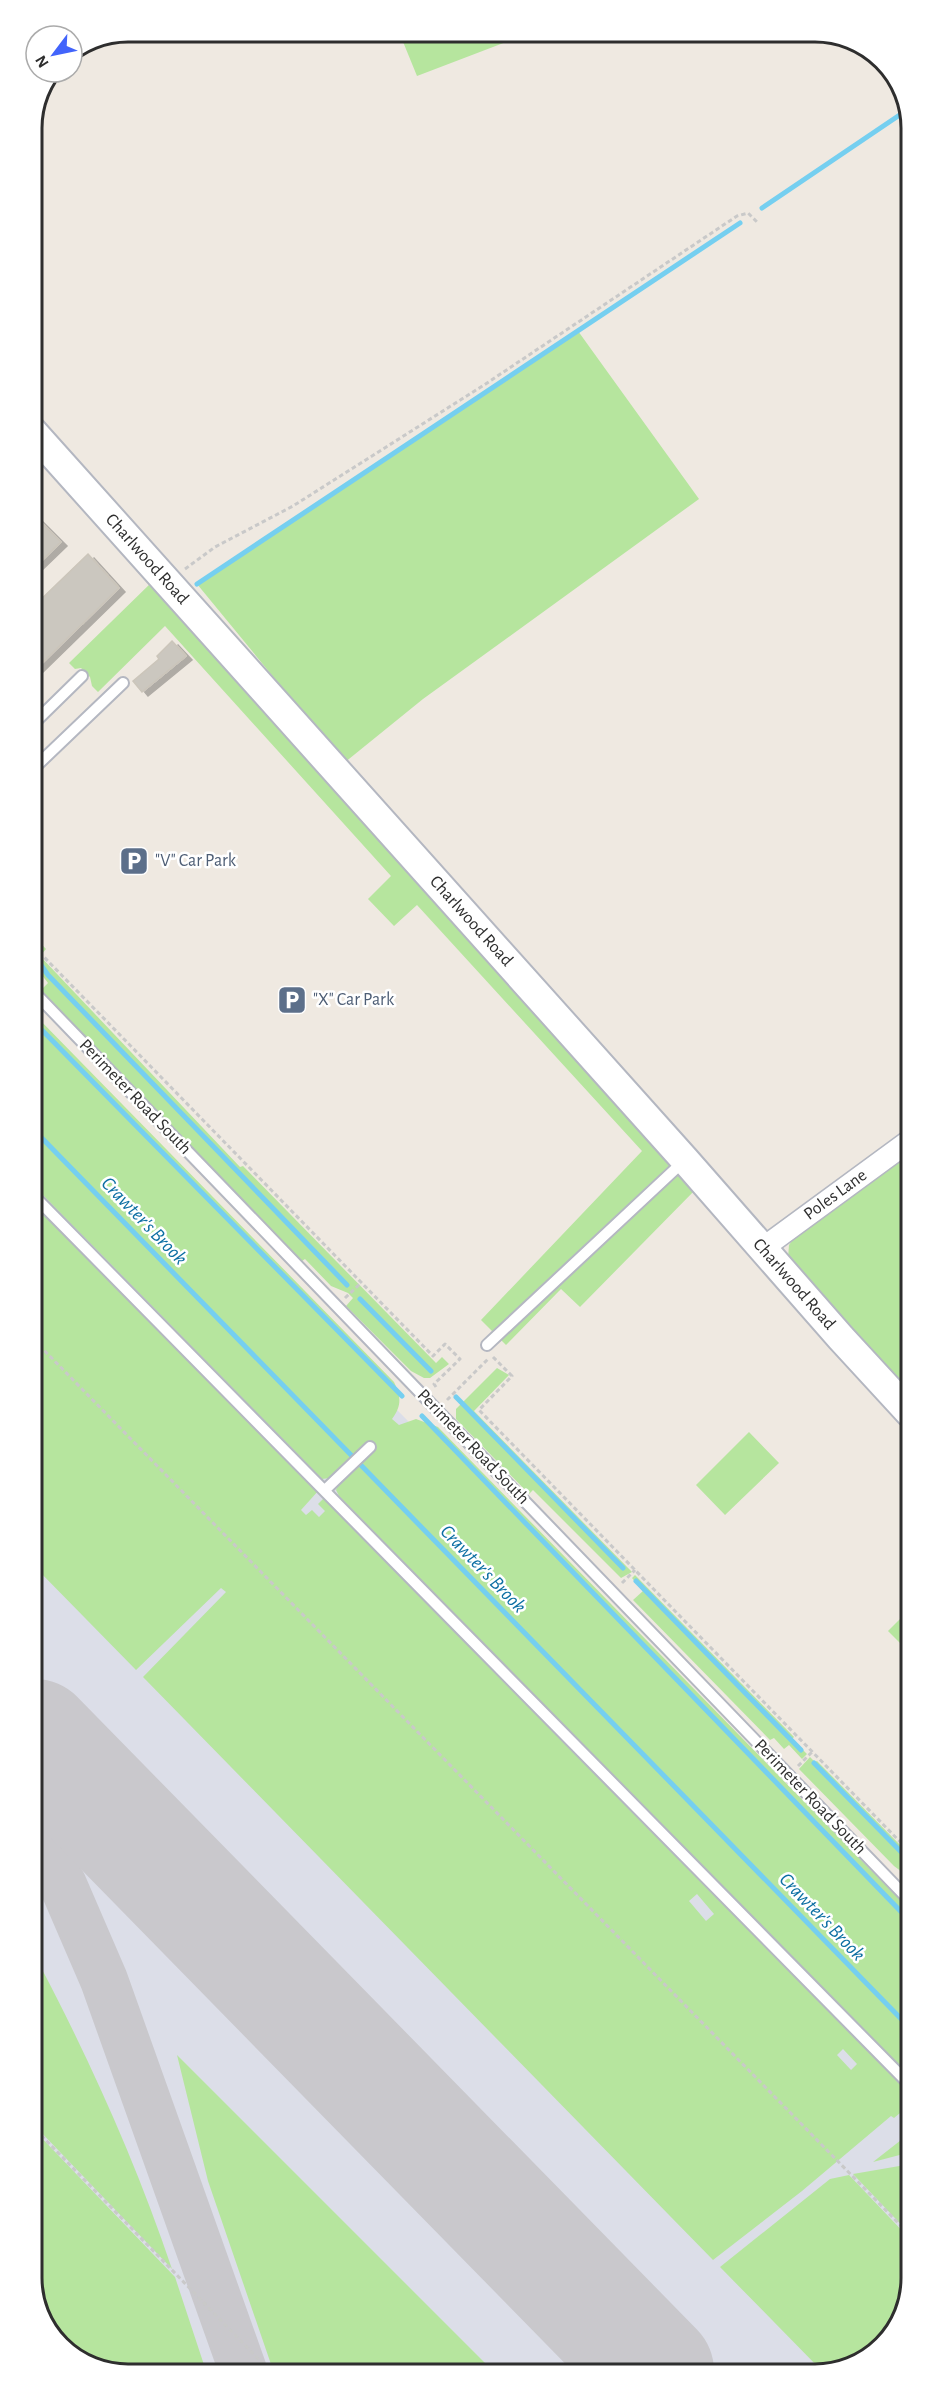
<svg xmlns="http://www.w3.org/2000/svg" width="943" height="2406" font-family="'Alegreya Sans',sans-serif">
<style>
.airport{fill:#dcdee8}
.green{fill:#b6e59e;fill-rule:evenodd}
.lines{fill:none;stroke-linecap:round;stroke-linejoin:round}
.stream{stroke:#75cff0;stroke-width:5}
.taxiway{stroke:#c9c8cc;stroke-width:48}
.runway{stroke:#c9c8cc;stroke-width:118}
.building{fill:#cbc7bf;stroke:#cbc5ba;stroke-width:1.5;filter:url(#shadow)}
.lane-casing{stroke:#b4b7c1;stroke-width:14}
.street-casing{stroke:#b4b7c1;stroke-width:24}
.secondary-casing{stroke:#b4b7c1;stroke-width:32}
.path{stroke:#c9c9c9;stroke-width:3;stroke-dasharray:4.5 3;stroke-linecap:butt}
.lane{stroke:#fff;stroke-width:10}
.street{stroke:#fff;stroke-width:21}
.secondary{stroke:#fff;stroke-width:28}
.labels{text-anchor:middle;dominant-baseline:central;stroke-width:5;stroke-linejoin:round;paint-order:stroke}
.street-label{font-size:18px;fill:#2e2e2e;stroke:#fff}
.service-label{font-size:18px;fill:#4e5e75;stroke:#fff;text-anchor:start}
.water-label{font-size:20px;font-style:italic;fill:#0d6fa3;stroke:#fff}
.rim{fill:none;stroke:#2e2e2e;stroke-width:3}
</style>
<defs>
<filter id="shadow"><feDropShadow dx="6" dy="4" stdDeviation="0" flood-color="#0004"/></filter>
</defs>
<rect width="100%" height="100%" fill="#efe9e1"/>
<path class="airport" d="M34,1039L911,1935V2278L892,2337L846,2369L121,2374L69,2354L37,2309Z"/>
<path class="green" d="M399,32H532L417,76Z
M578,331L699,499L423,699L344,763L197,584Z
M153,581L698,1187L580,1307L561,1289L506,1345L481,1320L642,1151L417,905L394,926L368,899L391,876L165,626L98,692L92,686L90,677L81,668L75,669L69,663Z
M33,935L46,949L40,956L240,1167L243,1166L436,1363L442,1357L449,1364L430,1378H424L411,1371L346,1306L353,1298L348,1293L331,1286L305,1259L302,1261L39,992L48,983L34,965Z
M34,1014L394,1382C401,1396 402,1406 392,1419L399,1425L416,1419L438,1427L911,1911V2081L339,1496L336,1490L338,1485L373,1451L366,1443L330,1478L322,1479L34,1186Z
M909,1148V1399L788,1258L789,1245L802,1227Z
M34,1200L319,1490L301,1510L306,1515L312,1510L319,1517L325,1511L318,1504L326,1496L911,2094V2104L894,2118L891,2116L802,2191L713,2260L143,1677L226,1592L221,1588L136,1670L35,1567ZM697,1894L714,1914L706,1921L689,1901ZM843,2049L857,2064L851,2070L837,2055Z
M497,1368L509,1375L474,1411L632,1572L621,1578L533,1490L529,1494L456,1419V1409Z
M749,1432L779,1463L725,1515L696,1485Z
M635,1575L794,1737L792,1739L807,1754L802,1759L789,1745L784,1749L774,1738L770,1740L633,1600L643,1591L632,1578Z
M910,1609V1653L888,1631Z
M810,1757L815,1762L817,1761L911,1856V1875L902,1872L894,1866L799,1769Z
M36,1958C89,2058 136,2162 172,2269L36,2127Z
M177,2055L494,2372L274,2373L208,2181Z
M911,2131V2152L873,2162L910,2133Z
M36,2132L175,2277L207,2374H121L69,2354L37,2309Z
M911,2164V2235L853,2174Z
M849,2175L911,2240V2278L892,2337L846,2369L821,2370L720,2267L830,2179Z"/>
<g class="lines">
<path class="stream" d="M762,208L907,110
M197,584L740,223
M34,955L48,975L347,1285
M34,1022L402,1396
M34,1130L911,2029
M360,1299L431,1371
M456,1397L623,1568
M422,1416L911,1922
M636,1581L801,1750
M814,1763L911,1862"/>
<path class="taxiway" d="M35,1835L63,1885L104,1980L244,2373
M437,2148C500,2220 562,2291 616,2371"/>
<path class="runway" d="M35,1738L655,2371"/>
</g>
<path class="building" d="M33,514L61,542L33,569Z
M88,554L119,588L33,672V607Z
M172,641L186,656L142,692L133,681L159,659L157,656Z"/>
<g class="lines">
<g class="lane-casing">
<path id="lane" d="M33,724L82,676
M33,769L123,683
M34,992L911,1902
M34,1196C328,1491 617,1791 911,2086
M487,1345L685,1160
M326,1489L370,1447"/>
</g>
<g class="street-casing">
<g id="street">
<path id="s1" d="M763,1248L909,1141"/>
</g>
</g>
<g class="secondary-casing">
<g id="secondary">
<path id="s2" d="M32,431L685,1160L841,1338L910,1413"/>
</g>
</g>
<path class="path" d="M185,569L215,547L293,506L484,385L737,216L748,213L758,223
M34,965L43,956L433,1356L445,1344L460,1359L434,1384L436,1387
M34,970L45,959
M345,1298L361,1283
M34,1340L911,2236
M493,1357L512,1376L479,1410L911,1853
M447,1398L448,1399L489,1358
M622,1583L635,1570
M798,1766L812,1752
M36,2130L272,2373"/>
<use href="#lane" class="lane"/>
<use href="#street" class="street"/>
<use href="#secondary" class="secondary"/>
</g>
<defs>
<g id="parking-square" transform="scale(1.5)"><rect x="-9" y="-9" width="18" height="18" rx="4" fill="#5c6f8a" stroke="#fff"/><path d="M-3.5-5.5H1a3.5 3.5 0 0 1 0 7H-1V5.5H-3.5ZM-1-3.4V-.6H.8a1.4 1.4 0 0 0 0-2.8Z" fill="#fff"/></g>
</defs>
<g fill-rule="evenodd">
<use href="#parking-square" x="134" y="861"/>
<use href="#parking-square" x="292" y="1000"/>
</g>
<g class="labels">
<g class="street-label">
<text stroke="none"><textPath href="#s2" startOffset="172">Charlwood Road</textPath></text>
<text stroke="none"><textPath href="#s2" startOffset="658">Charlwood Road</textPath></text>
<text transform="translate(135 1097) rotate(46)">Perimeter Road South</text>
<text stroke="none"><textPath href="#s1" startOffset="90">Poles Lane</textPath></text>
<text stroke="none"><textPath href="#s2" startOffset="1144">Charlwood Road</textPath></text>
<text transform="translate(473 1447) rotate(46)">Perimeter Road South</text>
<text transform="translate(810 1797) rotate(46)">Perimeter Road South</text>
</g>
<g class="service-label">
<text x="155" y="861">"V" Car Park</text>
<text x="313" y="1000">"X" Car Park</text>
</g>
<g class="water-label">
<text transform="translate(144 1221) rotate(46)">Crawter's Brook</text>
<text transform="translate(483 1569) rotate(46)">Crawter's Brook</text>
<text transform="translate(822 1917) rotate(46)">Crawter's Brook</text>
</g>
</g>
<path d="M0 0H943V2406H0ZM128 42H815A86 86 0 0 1 901 128V2278A86 86 0 0 1 815 2364H128A86 86 0 0 1 42 2278V128A86 86 0 0 1 128 42Z" fill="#fff" fill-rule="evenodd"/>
<path class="rim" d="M128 42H815A86 86 0 0 1 901 128V2278A86 86 0 0 1 815 2364H128A86 86 0 0 1 42 2278V128A86 86 0 0 1 128 42Z"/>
<g transform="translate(54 54) rotate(238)"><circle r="28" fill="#ffffff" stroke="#ababab" stroke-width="1.5"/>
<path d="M0-4.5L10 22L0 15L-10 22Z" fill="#4264fb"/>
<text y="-9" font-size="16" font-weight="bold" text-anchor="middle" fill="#2e2e2e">N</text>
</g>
</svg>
